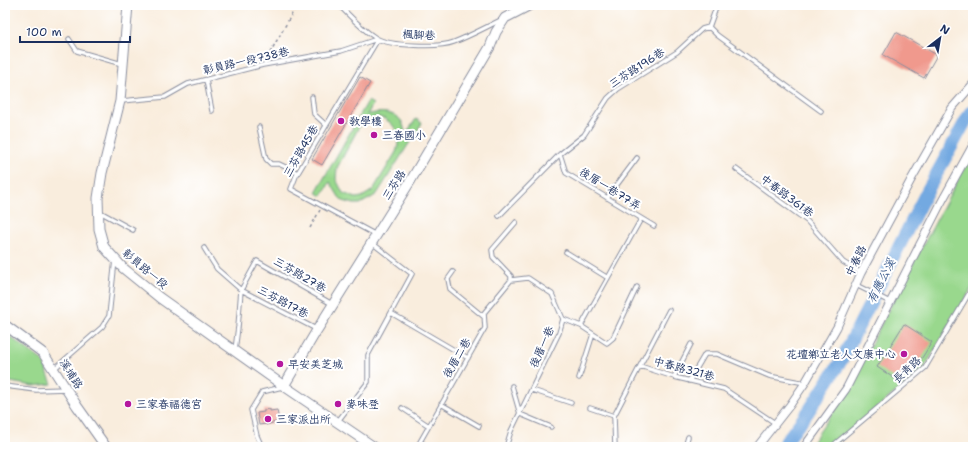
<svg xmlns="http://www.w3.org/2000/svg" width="978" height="452" font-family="'Shantell Sans','LXGW WenKai TC',sans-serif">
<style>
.green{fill:#99d88d;stroke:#5a8476;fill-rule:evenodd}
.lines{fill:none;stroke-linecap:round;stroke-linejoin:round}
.river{stroke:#73a9e1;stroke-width:13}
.building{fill:#f0998d}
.lane-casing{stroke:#8a8e9e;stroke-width:5.5}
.street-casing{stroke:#8a8e9e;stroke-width:9}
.secondary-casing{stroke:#8a8e9e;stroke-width:11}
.path{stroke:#8a8e9e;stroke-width:1.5;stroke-dasharray:3 3;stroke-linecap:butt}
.lane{stroke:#fff;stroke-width:3.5}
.street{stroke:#fff;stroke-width:7}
.secondary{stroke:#fff;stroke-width:9}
.poi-dot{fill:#b5179e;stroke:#fff;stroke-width:1.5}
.labels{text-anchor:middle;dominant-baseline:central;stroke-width:4;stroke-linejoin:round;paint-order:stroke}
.street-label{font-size:11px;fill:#1b2f5e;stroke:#fff}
.poi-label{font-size:11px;fill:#1b2f5e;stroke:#fff;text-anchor:start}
.water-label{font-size:12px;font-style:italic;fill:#3a5a8c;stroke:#fff}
</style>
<rect width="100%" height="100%" fill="#fff"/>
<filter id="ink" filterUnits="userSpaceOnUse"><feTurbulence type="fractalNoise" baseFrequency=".025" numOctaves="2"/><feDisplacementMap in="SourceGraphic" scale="8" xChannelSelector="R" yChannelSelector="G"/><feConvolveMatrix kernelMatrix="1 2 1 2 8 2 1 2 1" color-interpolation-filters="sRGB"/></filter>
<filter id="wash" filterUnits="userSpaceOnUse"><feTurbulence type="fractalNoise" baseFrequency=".012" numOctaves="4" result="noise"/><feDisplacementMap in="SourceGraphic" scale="16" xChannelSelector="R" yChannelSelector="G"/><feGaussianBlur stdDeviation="0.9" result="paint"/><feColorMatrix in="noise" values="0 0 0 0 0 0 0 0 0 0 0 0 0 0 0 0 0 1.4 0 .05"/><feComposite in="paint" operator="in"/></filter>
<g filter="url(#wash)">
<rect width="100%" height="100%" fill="#f9eddd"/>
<path class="green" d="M368,101L373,104L367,115C378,111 395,111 402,122C404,126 404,130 406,134L416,119L422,123L377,194L371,198L360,204H354L343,201L339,197L330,182L322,196L316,192ZM379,117C395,121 402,136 396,152L373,190L362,197L356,198L343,193L336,179L337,168L360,125C366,120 371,118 379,117Z
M973,152V286L924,368L831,447H809L848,390L891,305Z
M5,333L43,361L52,384L33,386L5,381Z"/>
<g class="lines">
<path class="river" d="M782,447L808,412L841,361L926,193L969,115L973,110"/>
</g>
<g id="blocks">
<path class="building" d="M896,32L937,55L924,78L883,55Z
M360,77L370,83L322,165L312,159Z
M904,324L932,342L913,372L900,382L877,367Z
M270,409V411L277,410L279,421L266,425V424L259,425L257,413L264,412V410Z"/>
</g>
</g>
<g filter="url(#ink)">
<use href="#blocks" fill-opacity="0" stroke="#8a8e9e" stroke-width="1"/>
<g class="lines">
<g class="lane-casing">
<path id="lane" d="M339,5C351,17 361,29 376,38C389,46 439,48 454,42C470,36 486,27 501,20
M709,27L717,35L821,111
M69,39L77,51L122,64
M206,80L212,111
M312,97L314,114L326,125
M121,101L165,97L188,84L263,65L341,51L377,39
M259,127L266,159L271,164H279L298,173
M560,154L566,173L654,226
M736,169L807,221L843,262L861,273
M607,198L637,158
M100,212L133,230
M499,216L560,154L584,135L608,98L618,89L677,52L702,29L709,27L717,5
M376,235L291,189L296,176L378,39
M204,248L217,269L241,290L316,329
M566,252L608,278
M453,272L448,279L450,289L484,317
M511,280L528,278L552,294L563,319
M856,285L890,302
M391,313L468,358
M581,326L607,343L613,338L637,287
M235,350L238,327L241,290L257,261L332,304
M640,366L674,377L724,389L775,423
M54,369L102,327L109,316L115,260
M674,377L691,344
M579,378L593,334
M689,381L705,354H717L769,376L805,383
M5,386L36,390L66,389
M512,386L520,414L551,427
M532,390L571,403
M441,404L479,426
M402,408L429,426
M590,408L614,416
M338,421L368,382V355L412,274L372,243
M420,442L429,447
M262,447L257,436L251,410L262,392L282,387
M417,447L485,328L484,313L511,280V276L493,257L492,250L516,222
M506,447L511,431L559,333L563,319L581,326L641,219
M615,447L614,416L669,310
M685,447L688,437
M831,447L925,368L971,290L973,289"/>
</g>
<g class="street-casing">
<path id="street" d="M757,447L790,405L805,383L837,327L861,273L912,178L952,108L973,84
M804,447L846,389L941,203L973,145"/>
</g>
<g class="secondary-casing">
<path id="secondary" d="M128,5L120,101L102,173L98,198L99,229L104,247L123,268L160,298L284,386L374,447
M5,325L43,353L77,406L106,447
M284,386L317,330L411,180L490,47L496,32L505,18L530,5"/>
</g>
<path class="path" d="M267,58L297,5
M310,228L320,210"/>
<use href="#lane" class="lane"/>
<use href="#street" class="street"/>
<use href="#secondary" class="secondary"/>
</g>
</g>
<g class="poi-dot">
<circle cx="341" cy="121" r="4"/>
<circle cx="374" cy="135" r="4"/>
<circle cx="904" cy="354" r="4"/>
<circle cx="280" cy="364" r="4"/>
<circle cx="128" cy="404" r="4"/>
<circle cx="338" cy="404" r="4"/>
<circle cx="268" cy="419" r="4"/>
</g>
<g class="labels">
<g class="street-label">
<text transform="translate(419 35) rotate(3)">楓腳巷</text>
<text transform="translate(246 61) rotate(-13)">彰員路一段738巷</text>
<text transform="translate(637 68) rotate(-33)">三芬路196巷</text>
<text transform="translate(301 151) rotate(-60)">三芬路45巷</text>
<text transform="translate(394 185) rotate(-58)">三芬路</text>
<text transform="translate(610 189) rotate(32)">後厝一巷77弄</text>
<text transform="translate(787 196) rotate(37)">中春路361巷</text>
<text transform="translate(856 261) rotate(-64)">中春路</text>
<text transform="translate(145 269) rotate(40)">彰員路一段</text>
<text transform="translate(300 275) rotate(30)">三芬路27巷</text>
<text transform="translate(283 302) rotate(28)">三芬路17巷</text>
<text transform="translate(542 347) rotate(-66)">後厝一巷</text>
<text transform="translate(457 358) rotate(-60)">後厝二巷</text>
<text transform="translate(684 369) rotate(15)">中春路321巷</text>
<text transform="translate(907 370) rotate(-43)">長青路</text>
<text transform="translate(71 374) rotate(58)">溪埔路</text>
</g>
<g class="poi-label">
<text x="349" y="121">教學樓</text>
<text x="382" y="135">三春國小</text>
<text x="896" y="354" text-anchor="end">花壇鄉立老人文康中心</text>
<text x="288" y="364">早安美芝城</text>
<text x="136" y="404">三家春福德宮</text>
<text x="346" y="404">麥味登</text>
<text x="276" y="419">三家派出所</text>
</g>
<g class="water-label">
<text transform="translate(881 281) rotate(-63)">有應公溪</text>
</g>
</g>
<rect width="978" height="452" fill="none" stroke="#fff" stroke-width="20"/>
<g transform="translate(940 38) rotate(31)" stroke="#ffffff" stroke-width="3" paint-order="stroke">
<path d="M0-3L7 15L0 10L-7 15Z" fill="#1b2f5e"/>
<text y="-6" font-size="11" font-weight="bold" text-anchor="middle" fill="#1b2f5e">N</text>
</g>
<path d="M20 36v6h110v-6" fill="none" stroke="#1b2f5e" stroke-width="2"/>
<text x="26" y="36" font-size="12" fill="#1b2f5e" stroke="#ffffff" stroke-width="3" paint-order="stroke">100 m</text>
</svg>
